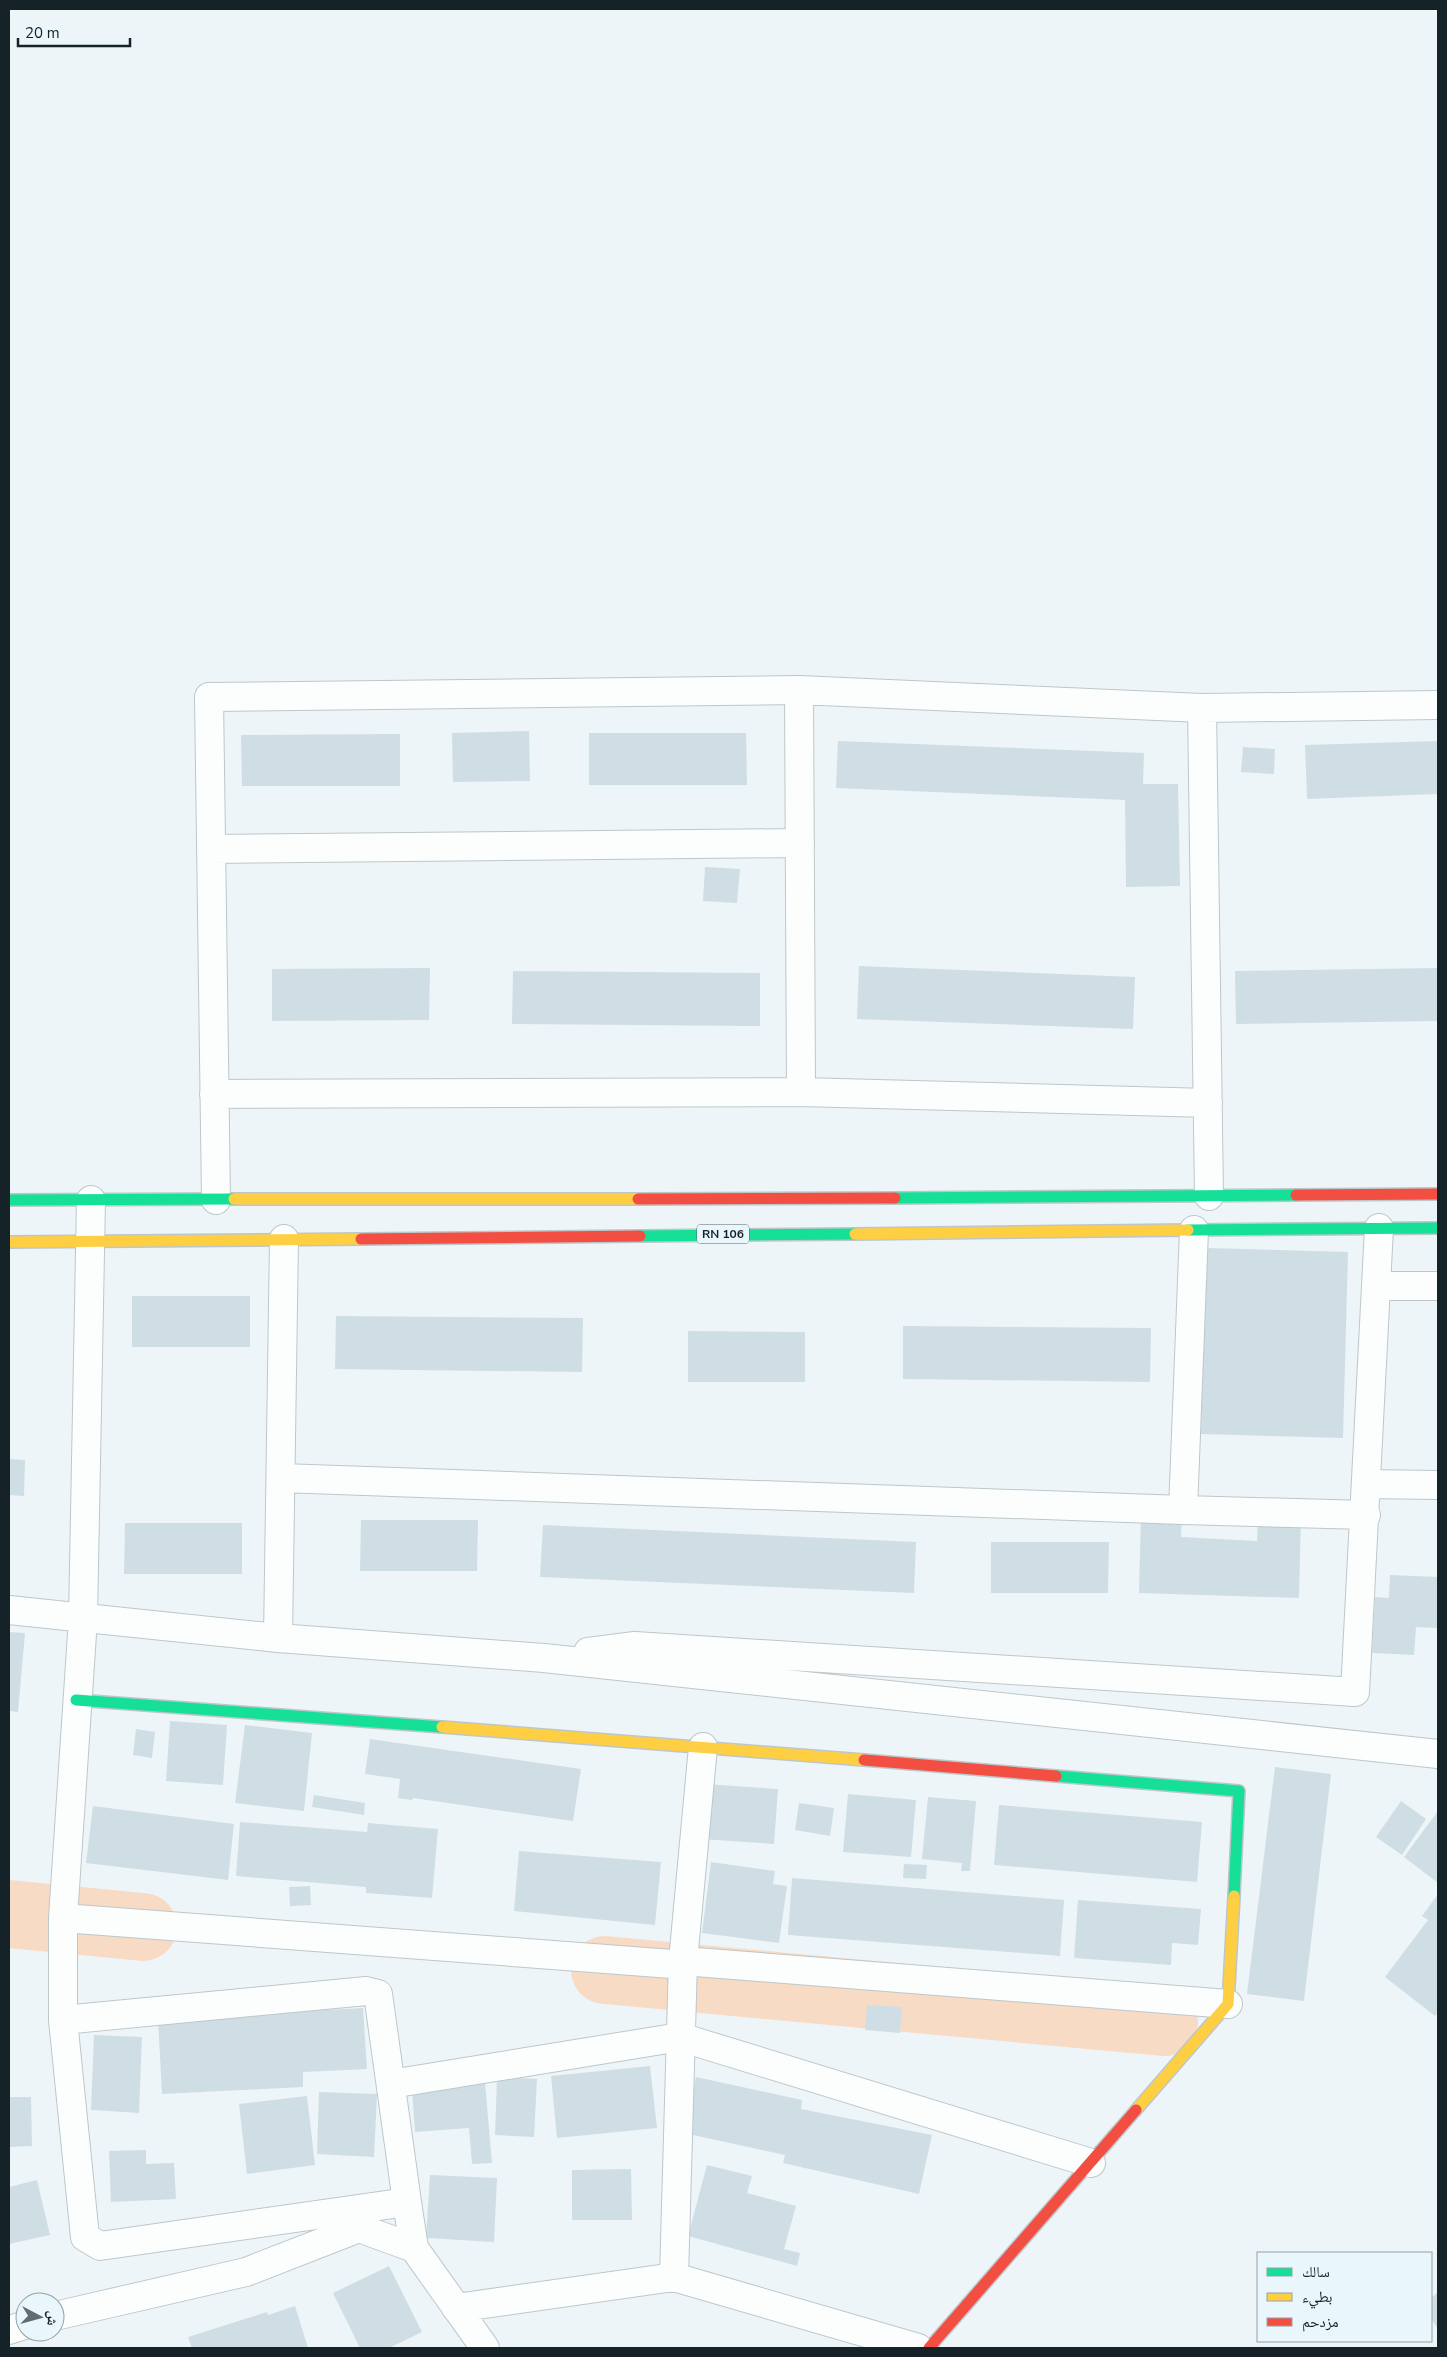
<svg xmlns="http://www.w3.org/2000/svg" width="1447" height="2357" font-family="'Nunito Sans','Noto Naskh Arabic',sans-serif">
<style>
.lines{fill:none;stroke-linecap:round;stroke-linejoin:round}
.river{stroke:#f8dbc4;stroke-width:68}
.building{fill:#cfdee4}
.street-casing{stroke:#bdc7ca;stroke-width:30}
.fast-casing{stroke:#bdc7ca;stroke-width:14}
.slow-casing{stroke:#bdc7ca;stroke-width:14}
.jam-casing{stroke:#bdc7ca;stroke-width:14}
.street{stroke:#fcfefe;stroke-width:28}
.fast{stroke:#16e098;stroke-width:11}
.slow{stroke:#ffcf43;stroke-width:11}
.jam{stroke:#f24e42;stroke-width:11}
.labels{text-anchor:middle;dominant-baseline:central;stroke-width:4;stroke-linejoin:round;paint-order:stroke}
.shield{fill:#e9f6fc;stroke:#556267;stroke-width:1}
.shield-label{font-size:12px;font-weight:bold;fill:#152227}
</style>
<rect width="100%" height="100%" fill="#edf5f8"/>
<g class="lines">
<path class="river" d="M9,1914L143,1927
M605,1970L1164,2022"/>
</g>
<path class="building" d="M529,731L530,781L453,782L452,733Z
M589,733H746L747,785H589Z
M400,734V786H242L241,735Z
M838,741L1144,753L1143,784H1178L1180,886L1126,887L1125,800L836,788Z
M1438,741V794L1307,799L1305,745Z
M1243,747L1275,749L1274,774L1241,772Z
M705,867L740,869L737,903L703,901Z
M859,966L1135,977L1133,1029L857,1019Z
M430,968L429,1020L272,1021V969Z
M1438,968V1021L1236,1024L1235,971Z
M513,971L760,973V1026L512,1024Z
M1206,1248L1348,1252L1343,1438L1201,1434Z
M132,1296H250V1347H132Z
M336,1316L583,1318L582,1372L335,1369Z
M903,1326L1151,1328L1150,1382L903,1379Z
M688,1331L805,1332V1382H688Z
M9,1459L25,1460L24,1496L9,1495Z
M1141,1513L1182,1514L1181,1537L1257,1541L1258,1516L1301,1518L1299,1598L1139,1593Z
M361,1520H478L477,1571H360Z
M125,1523H242V1574H124Z
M543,1525L916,1542L914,1593L540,1577Z
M991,1542H1109L1108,1593H991Z
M1390,1575L1438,1577V1628L1416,1627L1414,1655L1372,1653L1375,1597L1389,1598Z
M9,1632L25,1633L18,1712L9,1711Z
M170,1721L227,1725L223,1785L166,1781Z
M245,1725L312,1733L304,1811L235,1803Z
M136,1729L155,1732L152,1758L133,1755Z
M370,1739L581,1769L573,1821L413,1798L412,1800L398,1798L400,1779L365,1774Z
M1275,1767L1331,1774L1304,2001L1247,1994Z
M705,1784L778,1789L774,1844L701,1839Z
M848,1794L916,1800L911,1857L843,1852Z
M314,1795L365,1803L364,1815L312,1807Z
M928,1797L976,1801L970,1871H961L962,1863L922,1859Z
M1401,1801L1426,1819L1402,1855L1376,1837Z
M799,1803L834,1808L830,1836L795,1830Z
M999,1805L1202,1822L1197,1882L994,1865Z
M93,1806L234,1824L228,1880L86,1863Z
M1438,1811V1883L1404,1857Z
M240,1822L367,1832L368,1823L438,1829L432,1898L366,1893V1887L236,1876Z
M519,1851L661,1862L655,1925L514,1911Z
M711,1862L775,1871L773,1884L787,1886L779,1943L702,1933Z
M904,1864L927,1865L926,1879L903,1878Z
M792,1878L1064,1900L1060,1956L788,1935Z
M310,1886L311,1905L290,1906L289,1887Z
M1438,1894V2012L1435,2016L1385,1977L1428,1920L1422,1916Z
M1078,1900L1201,1909L1198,1945L1172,1943L1171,1965L1074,1958Z
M867,2005L902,2007L900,2033L865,2030Z
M363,2008L367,2069L303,2072V2087L162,2094L158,2019Z
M94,2035L142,2037L139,2113L91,2110Z
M650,2066L657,2128L557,2138L551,2076Z
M497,2077L537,2079L534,2137L495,2135Z
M696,2077L802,2100L801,2109L932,2135L919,2194L783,2163L785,2155L684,2133Z
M485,2083L492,2163L472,2164L469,2128L415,2132L412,2089Z
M319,2092L377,2094L374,2157L317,2154Z
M307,2096L315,2165L247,2174L239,2104Z
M9,2097H31L32,2146L9,2147Z
M146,2150V2164L174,2163L176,2199L111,2202L109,2151Z
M707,2165L752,2176L747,2193L796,2206L784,2249L800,2253L797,2266L688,2236Z
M631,2169L632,2220H572V2170Z
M430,2175L497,2178L494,2242L426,2238Z
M37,2180L50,2235L9,2244V2187Z
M389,2266L422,2332L389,2348H360L333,2293Z
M1438,2292V2329L1431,2319V2298Z
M295,2306L308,2348H192L188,2337L267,2312L268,2315Z"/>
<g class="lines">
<g class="street-casing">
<path id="street" d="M799,690L801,1092
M1202,708L1209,1196
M211,849L800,843
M214,1094L801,1092L1208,1103
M91,1200L83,1619L63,1918V2020L85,2237L100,2246L407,2202L414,2248
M216,1200L209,697L799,690L1202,708L1438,705
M1376,1286H1438
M281,1478L1183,1510L1194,1230
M1366,1484L1438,1485
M1183,1510L1366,1515
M9,1610L278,1638L544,1658L1438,1754
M278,1638L284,1239
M588,1652L635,1646L1355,1692L1379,1228
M63,1918L672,1964L683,1961L1228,2004
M63,2020L366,1991L378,1994L407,2202
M391,2084L680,2037L1091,2163
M674,2277L683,1961L703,1747
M456,2308L674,2277L918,2348
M55,2316L246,2272L359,2228L414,2248L485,2348
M9,2330L25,2325"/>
</g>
<g class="fast-casing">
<path id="fast" d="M895,1198L1296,1195
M9,1200L234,1199
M1188,1230L1438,1228
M640,1236L855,1234
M76,1700L442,1727
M1056,1776L1239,1791L1234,1896"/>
</g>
<g class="slow-casing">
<path id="slow" d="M234,1199H638
M855,1234L1188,1230
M9,1242L361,1239
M442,1727L864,1760
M1136,2110L1228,2004L1234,1896"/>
</g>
<g class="jam-casing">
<path id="jam" d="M1296,1195L1438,1194
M638,1199L895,1198
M361,1239L640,1236
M864,1760L1056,1776
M929,2348L1136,2110"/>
</g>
<use href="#street" class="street"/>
<use href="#fast" class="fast"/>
<use href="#slow" class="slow"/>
<use href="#jam" class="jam"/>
</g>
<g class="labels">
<rect class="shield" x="697" y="1224.5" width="52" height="19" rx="4"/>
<g class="shield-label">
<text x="723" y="1234">RN 106</text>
</g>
</g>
<rect width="1447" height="2357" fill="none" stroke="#152227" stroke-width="20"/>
<rect x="1257" y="2252" width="175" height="90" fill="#e9f6fc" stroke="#94a1a7"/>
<rect x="1267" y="2268" width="25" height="8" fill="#16e098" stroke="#94a1a7"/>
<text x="1302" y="2277" font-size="15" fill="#152227">سالك</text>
<rect x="1267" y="2293" width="25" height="8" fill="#ffcf43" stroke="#94a1a7"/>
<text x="1302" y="2302" font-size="15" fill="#152227">بطيء</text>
<rect x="1267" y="2318" width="25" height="8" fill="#f24e42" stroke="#94a1a7"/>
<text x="1302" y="2327" font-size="15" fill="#152227">مزدحم</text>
<g transform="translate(40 2317) rotate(96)"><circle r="24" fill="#e9f6fc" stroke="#94a1a7"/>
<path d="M0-4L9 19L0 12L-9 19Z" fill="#616c70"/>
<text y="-8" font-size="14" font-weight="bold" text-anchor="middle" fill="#152227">ش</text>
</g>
<path d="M18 38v8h112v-8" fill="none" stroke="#152227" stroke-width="2.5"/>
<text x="25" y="38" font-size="15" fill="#152227" stroke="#e9f6fc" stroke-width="4" paint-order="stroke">20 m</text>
</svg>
